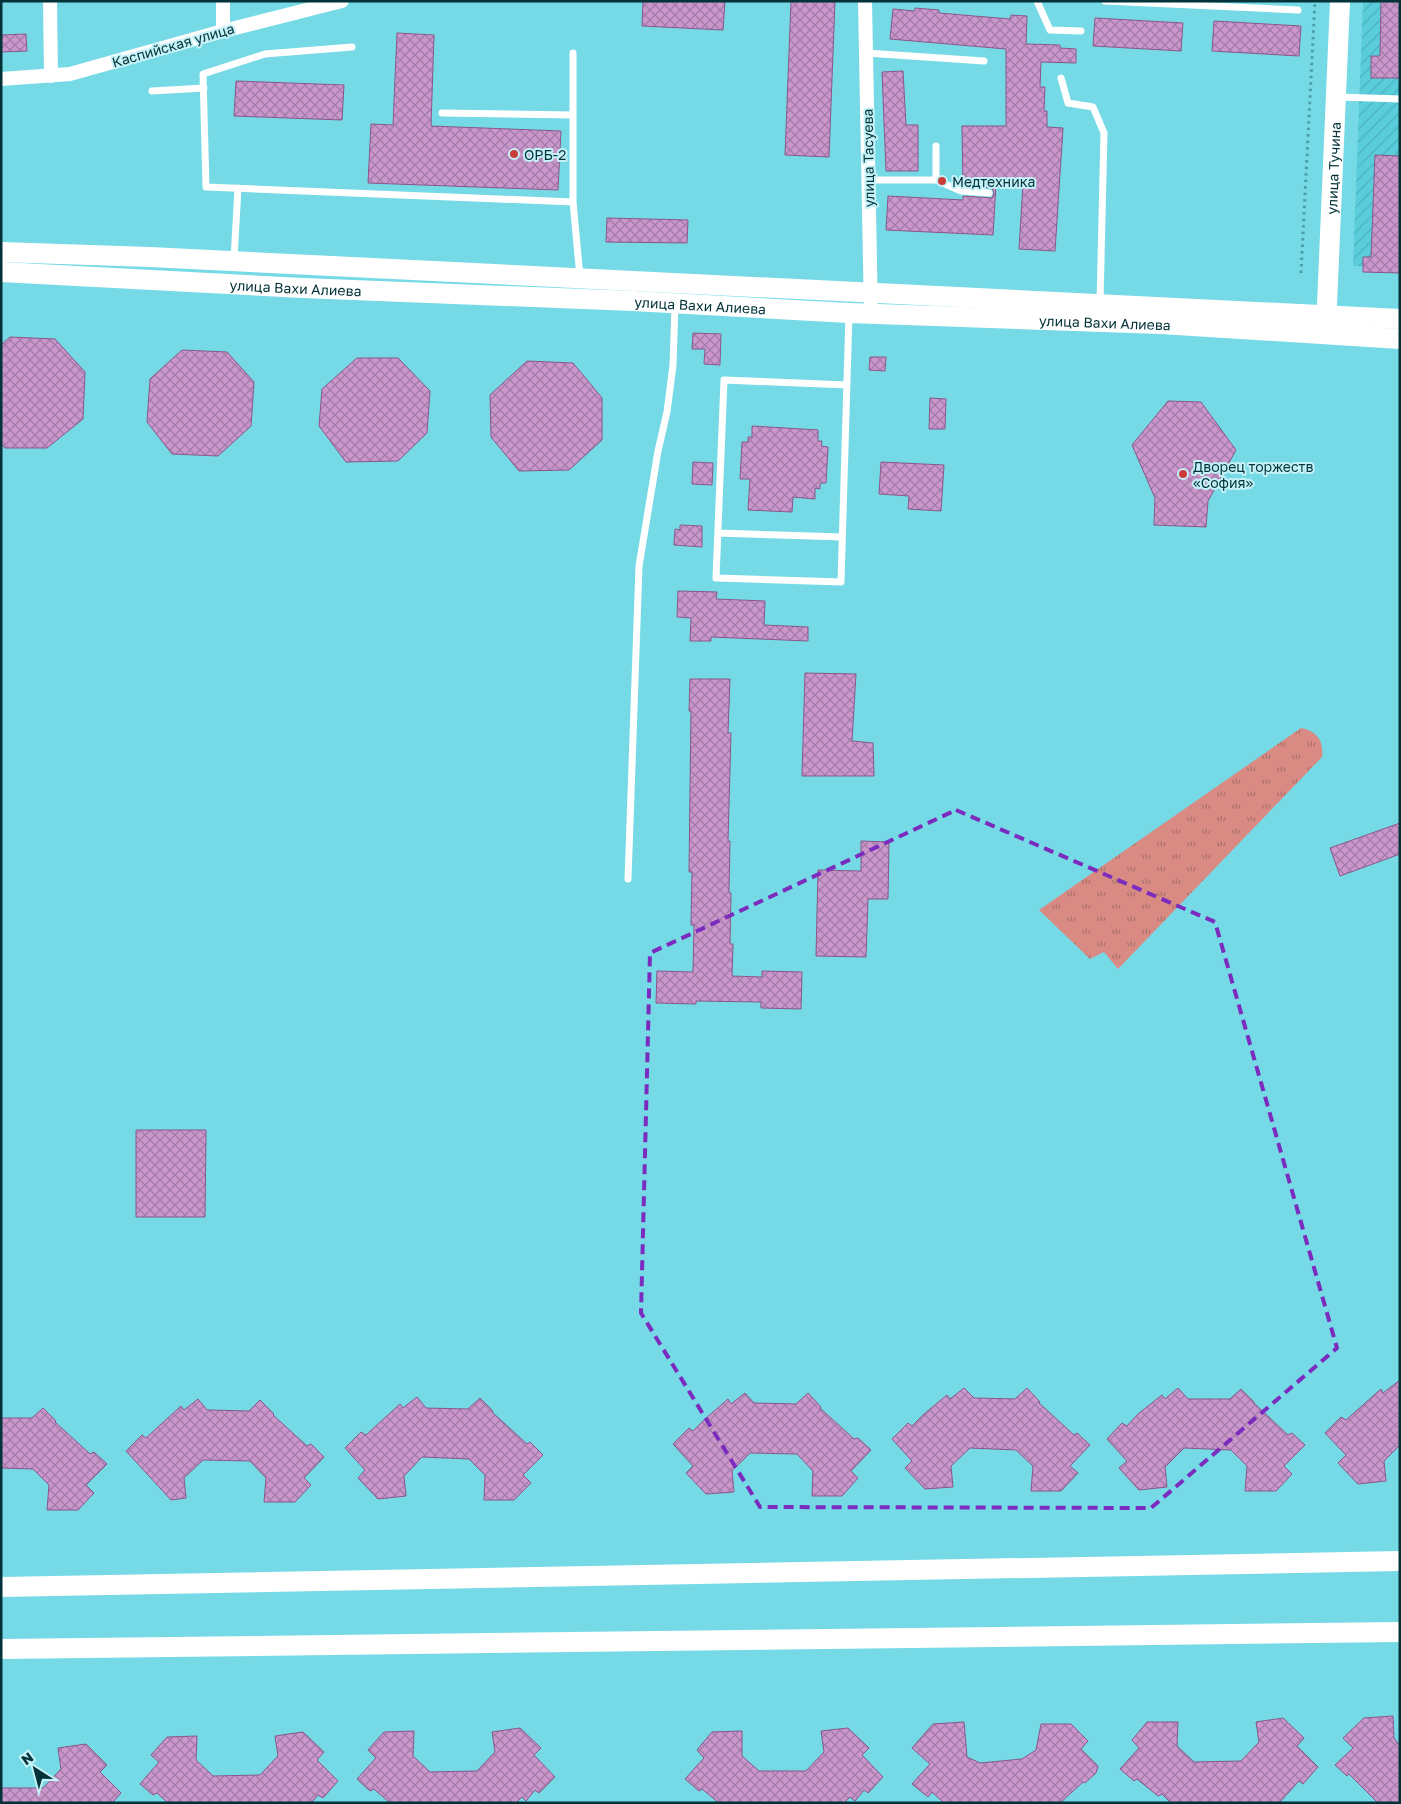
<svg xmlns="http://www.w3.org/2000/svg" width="1401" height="1804" font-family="'Golos Text',sans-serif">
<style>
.industrial{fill:url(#industrial-furrows)}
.park{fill:url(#park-tufts)}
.building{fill:url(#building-cross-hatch);stroke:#88588a}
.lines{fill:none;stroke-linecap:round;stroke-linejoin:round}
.path{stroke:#4b9da6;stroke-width:3;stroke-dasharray:2.5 4;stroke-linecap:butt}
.lane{stroke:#fff;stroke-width:7}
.street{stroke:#fff;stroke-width:14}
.secondary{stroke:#fff;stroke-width:20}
.marked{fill:none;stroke:#7b2cbf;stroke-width:4;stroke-dasharray:10 6;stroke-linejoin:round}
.poi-dot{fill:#cb3d3b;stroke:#c4f2f8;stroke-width:2}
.labels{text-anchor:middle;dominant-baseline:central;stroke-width:4;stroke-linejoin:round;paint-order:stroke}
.street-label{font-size:14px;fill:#033338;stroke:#c4f2f8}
.poi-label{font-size:14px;fill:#033338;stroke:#c4f2f8;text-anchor:start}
</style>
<defs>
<pattern id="industrial-furrows" width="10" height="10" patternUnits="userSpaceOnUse" patternTransform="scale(1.25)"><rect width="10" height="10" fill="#5acddb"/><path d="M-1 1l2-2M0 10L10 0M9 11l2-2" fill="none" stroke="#4db0bd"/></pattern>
<pattern id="park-tufts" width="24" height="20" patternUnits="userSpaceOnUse" patternTransform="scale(1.25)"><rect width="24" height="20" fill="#d88a83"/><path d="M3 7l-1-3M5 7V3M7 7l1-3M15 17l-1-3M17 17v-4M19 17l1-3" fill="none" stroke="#ad716c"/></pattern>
<pattern id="building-cross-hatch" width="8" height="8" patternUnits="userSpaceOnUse" patternTransform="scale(1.25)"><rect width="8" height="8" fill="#ca96cc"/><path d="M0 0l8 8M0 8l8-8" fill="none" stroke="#a27ba7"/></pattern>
</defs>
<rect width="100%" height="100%" fill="#75dae6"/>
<path class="industrial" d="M1363,1H1400V268L1353,266Z"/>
<path class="park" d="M1301,728C1317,731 1324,741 1322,757L1118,969L1104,952L1090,959L1039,910Z"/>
<path class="building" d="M643,1H725L723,30L642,26Z
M791,1H835L829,157L785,155Z
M1381,1H1400V78H1371V56H1380Z
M915,8L939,10V13L1010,19L1011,15L1027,16L1026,44L1060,45V48L1076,49V63L1041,62L1040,87H1045L1044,111H1047V127L1063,128L1055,251L1019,249L1023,184H996L993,235L886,230L888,196L963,200V196L992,198L994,193L992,188L963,186L962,126H1006V49L890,39L893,9L915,11Z
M1095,18L1183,23L1181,51L1093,46Z
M1214,21L1301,26L1299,56L1212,51Z
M397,33L434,35L431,126L561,131L558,190L368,183L371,124L393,125Z
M26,34L27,51L1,52V35Z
M903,71L906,125H918V171H886L882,72Z
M236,81L344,85L342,120L234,116Z
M1375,155L1400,156V273L1363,272V257H1371Z
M607,218L688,220L687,243L606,242Z
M693,333L721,334L720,365L704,364L705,349H692Z
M10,337L55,339L85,372L83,419L47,448H5L1,444V345Z
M182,350L227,352L254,382L251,426L218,456L172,454L147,422L150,379Z
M870,357H886L885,371L869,370Z
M357,358H398L430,391L427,433L398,461L346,462L319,426L322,389Z
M527,361L573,363L602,398V440L569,470L519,471L491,437L490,395Z
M930,398L946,399L945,429H929Z
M1168,401L1201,402L1236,450L1208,501L1206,527L1154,525L1155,498L1132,445Z
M752,426L818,430V441H822L821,446L828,447L826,483H820V489L815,488V499L793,497L792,512L748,510L750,479H740L742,442H748V437H752Z
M693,462L713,463L712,485L692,484Z
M881,462L944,465L941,511L908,509L909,496L879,494Z
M680,525L702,526V547L674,545L675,529L680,530Z
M678,591L717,592L716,599L765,601L764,625L808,627V641L711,637V641H690L691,618L677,617Z
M805,673L856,674L852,741L873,743L874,776H802Z
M690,679H730L728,733H731L728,841H730L729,893H731L730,944H733L732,976L762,977V971L802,972L801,1009L761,1008V1002L696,1001V1004L656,1003L657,971L693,972L694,925H691L692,872H689L691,711H689Z
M1400,823V854L1340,876L1330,848Z
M861,841L889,842L888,899H868L866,957L816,956L818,870L861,871Z
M136,1130H206L205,1217H136Z
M1400,1380V1445L1384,1461L1386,1481L1358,1484L1338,1463L1346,1455L1325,1433L1341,1417L1346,1420L1381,1389L1383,1393Z
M964,1388L974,1398L1015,1399L1027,1388L1040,1402L1039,1403L1074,1435L1077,1433L1090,1445L1070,1466L1078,1473L1061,1491H1031L1033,1466L1016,1450L970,1448L951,1466L953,1487L925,1489L905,1468L912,1461L892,1439L908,1423L912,1426L924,1414L947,1395L950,1399Z
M1178,1388L1188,1399H1230L1241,1389L1254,1402V1403L1288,1435L1292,1433L1305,1445L1284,1466L1292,1474L1276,1491H1245L1247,1466L1231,1450L1184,1448L1165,1467L1167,1487L1139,1490L1119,1468L1127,1461L1107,1439L1122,1423L1127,1426L1138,1414L1162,1395L1165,1399Z
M745,1393L754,1403L796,1404L808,1393L821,1407L820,1408L854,1439L858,1438L871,1450L851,1471L858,1478L842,1496H812L813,1471L797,1454L750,1453L732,1471L734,1492L706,1494L686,1473L693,1466L673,1444L689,1428L693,1431L705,1419L728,1399L731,1404Z
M417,1397L426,1408L468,1409L480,1398L493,1411L492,1412L527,1444L530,1442L543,1455L523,1475L531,1483L514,1500H484L485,1475L469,1459L422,1457L404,1476L406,1496L378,1499L358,1478L365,1470L345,1448L361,1432L366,1435L400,1404L403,1408Z
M198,1399L207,1410L249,1411L260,1400L274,1414L273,1415L307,1446L311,1444L324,1457L304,1478L311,1485L295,1502H264L266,1478L250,1461L203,1460L184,1478L186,1498L171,1500L126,1451L142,1435L146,1438L181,1406L184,1410Z
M43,1408L56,1421L55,1422L90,1454L94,1452L107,1464L86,1485L94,1493L78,1510H47L49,1485L33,1469L1,1468V1418H32Z
M1393,1716L1394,1738L1400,1746V1803H1378L1349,1774L1347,1776L1335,1765L1353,1748L1343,1738L1364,1718Z
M1283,1718L1304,1738L1297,1746L1318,1767L1303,1784L1299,1781L1279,1803H1171L1162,1794L1158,1796L1137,1779L1134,1781L1120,1769L1139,1748L1132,1740L1147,1722H1178L1177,1746L1194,1762L1241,1761L1259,1742L1256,1722Z
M964,1722L967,1757L980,1763L1022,1759L1036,1750L1041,1724H1071L1088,1741L1081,1749L1098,1766L1096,1773L1085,1783L1083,1782L1060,1803H944L932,1792L928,1797L912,1784L930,1764L912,1748L933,1724Z
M520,1728L541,1748L534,1755L555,1777L539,1793L535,1790L526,1801L522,1797L516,1803H390L374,1789L370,1791L357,1779L376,1758L368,1750L384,1732L414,1731L413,1756L430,1772L477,1771L495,1752L492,1732Z
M848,1728L869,1748L862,1755L883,1777L868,1793L864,1790L855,1801L850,1797L844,1803H719L702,1789L699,1791L685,1779L704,1758L697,1750L712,1732L742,1731V1756L759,1771H806L824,1752L821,1731Z
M303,1732L324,1752L317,1760L338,1781L323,1798L318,1795L311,1803H168L157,1793L153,1795L140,1784L159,1762L151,1755L167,1737L197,1736L196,1760L213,1776L260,1775L278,1756L275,1736Z
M86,1744L107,1765L100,1772L121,1793L112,1803H1V1788H43L61,1769L58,1748Z"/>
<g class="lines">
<path class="path" d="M1301,273L1315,1"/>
<path class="lane" d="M1037,1L1050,30L1081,31
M1105,1L1298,10
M352,47L265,54L203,74L206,187L573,202
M573,53V202L580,277
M866,53L984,61
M1061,78L1068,103L1093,107L1104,133L1100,302
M152,91L204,88
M1338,97L1400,99
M442,113L573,115
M868,180H936L961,191L989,193
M936,180V146
M234,259L238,188
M847,385L724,380L716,578L841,582L849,314
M718,533L842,537
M628,879L639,566L658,451L667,412L673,365L675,305"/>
<path class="street" d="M50,1L51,76
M223,1V31
M865,1L871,314
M1,79L70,74L223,31L342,1"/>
<g class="secondary">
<path d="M1,252L150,257L1400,319"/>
<path id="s1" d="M1,272L303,288L633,301L849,313L1161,324L1400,339"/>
<path id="s2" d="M1326,328L1340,1"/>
<path d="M1,1587L1400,1561"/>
<path d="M1,1649L1400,1632"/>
</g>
</g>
<path class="marked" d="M956,810L1215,922L1337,1348L1151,1508L760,1507L641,1313L650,953Z"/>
<g class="poi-dot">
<circle cx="514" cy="154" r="5"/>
<circle cx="942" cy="181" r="5"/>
<circle cx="1183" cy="474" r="5"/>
</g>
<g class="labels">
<g class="street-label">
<text transform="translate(173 45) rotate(-16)">Каспийская улица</text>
<text transform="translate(868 158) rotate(-91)">улица Тасуева</text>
<text stroke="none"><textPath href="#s2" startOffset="160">улица Тучина</textPath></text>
<text stroke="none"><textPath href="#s1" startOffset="295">улица Вахи Алиева</textPath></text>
<text stroke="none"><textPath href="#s1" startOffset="700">улица Вахи Алиева</textPath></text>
<text stroke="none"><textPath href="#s1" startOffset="1105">улица Вахи Алиева</textPath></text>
</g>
<g class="poi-label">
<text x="524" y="154">ОРБ-2</text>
<text x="952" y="181">Медтехника</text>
<text x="1193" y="466">Дворец торжеств<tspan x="1193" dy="16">«София»</tspan></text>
</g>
</g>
<rect width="1401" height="1804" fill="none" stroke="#033338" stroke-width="5"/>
<g transform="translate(35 1769) rotate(324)" stroke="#c4f2f8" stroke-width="4" paint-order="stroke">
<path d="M0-4L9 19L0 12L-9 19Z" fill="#033338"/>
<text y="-8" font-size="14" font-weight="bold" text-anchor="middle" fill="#033338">N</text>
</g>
</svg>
